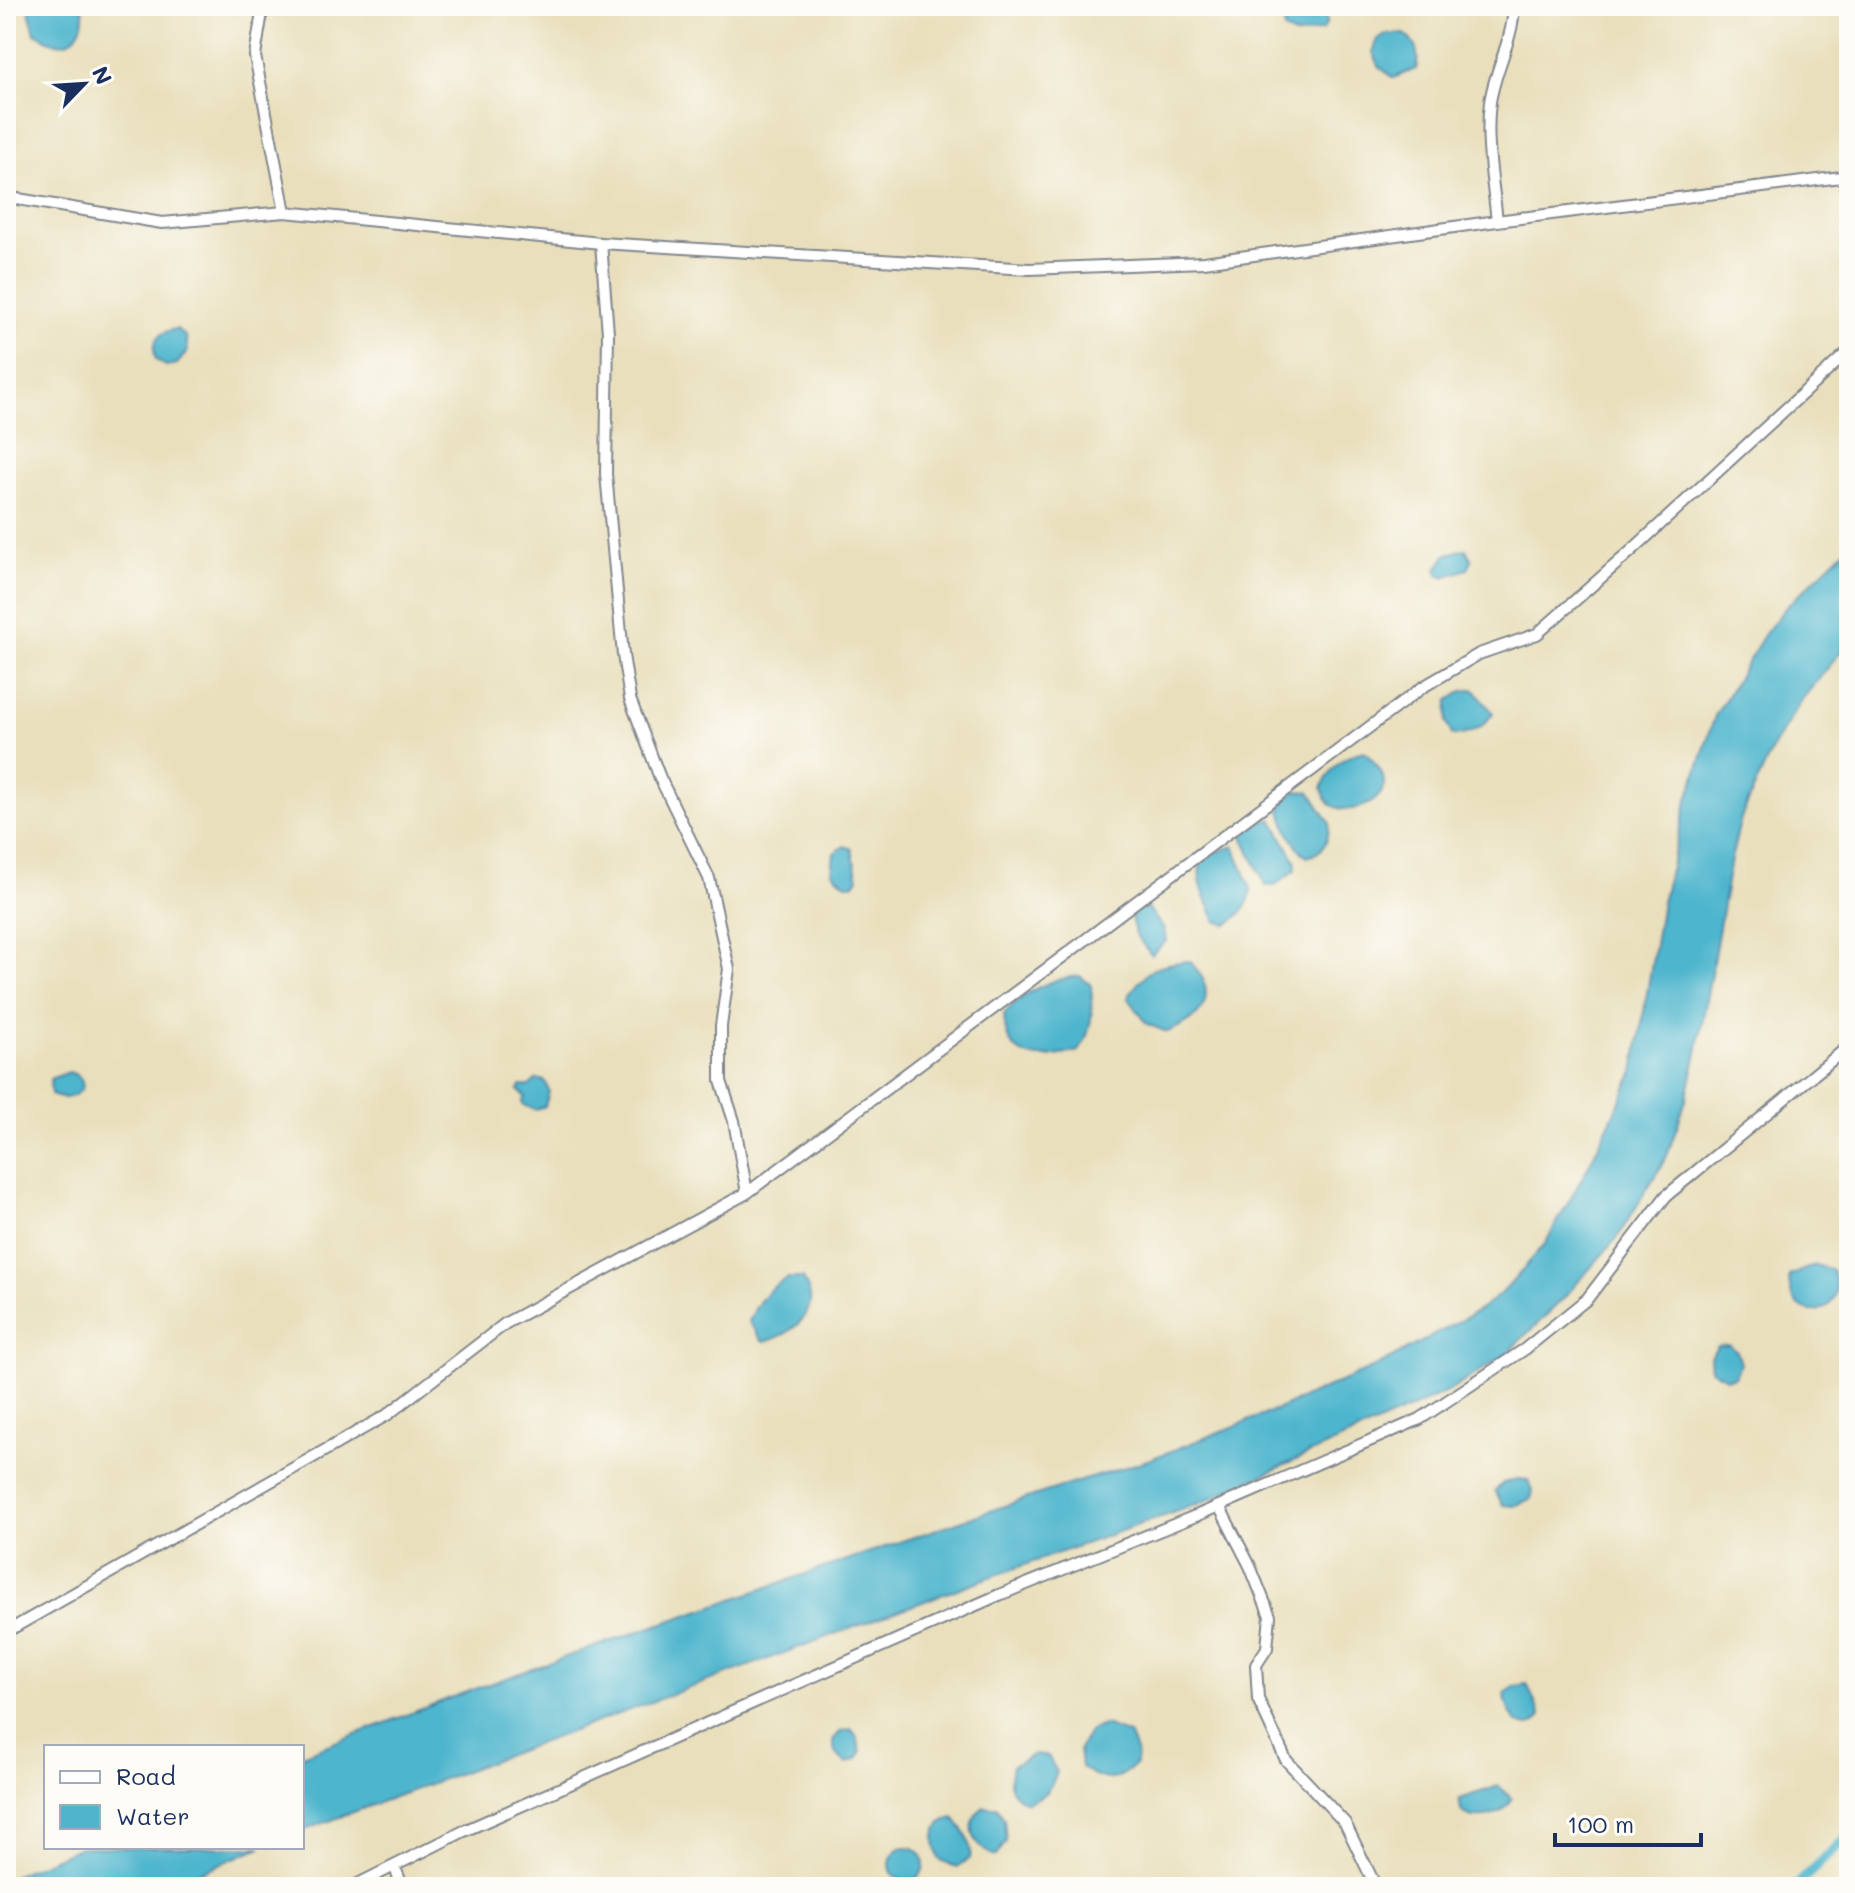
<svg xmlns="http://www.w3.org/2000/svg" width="1855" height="1893" font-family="Mali,sans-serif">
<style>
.water{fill:#4eb5cd;stroke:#347296;stroke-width:2}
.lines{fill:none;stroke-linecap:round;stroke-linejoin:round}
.canal{stroke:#4eb5cd;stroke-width:10}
.minor-casing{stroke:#82878d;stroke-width:14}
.minor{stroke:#fff;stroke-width:10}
</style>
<rect width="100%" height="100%" fill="#fdfcf7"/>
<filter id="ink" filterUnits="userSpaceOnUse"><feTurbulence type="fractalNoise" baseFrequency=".0125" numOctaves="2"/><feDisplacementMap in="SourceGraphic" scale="16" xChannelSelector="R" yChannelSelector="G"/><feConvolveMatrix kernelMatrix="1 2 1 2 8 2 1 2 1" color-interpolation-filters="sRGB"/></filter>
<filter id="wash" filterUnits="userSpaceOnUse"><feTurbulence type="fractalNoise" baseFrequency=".006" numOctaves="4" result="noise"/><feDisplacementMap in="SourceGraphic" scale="32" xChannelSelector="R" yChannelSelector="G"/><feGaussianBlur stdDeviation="1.8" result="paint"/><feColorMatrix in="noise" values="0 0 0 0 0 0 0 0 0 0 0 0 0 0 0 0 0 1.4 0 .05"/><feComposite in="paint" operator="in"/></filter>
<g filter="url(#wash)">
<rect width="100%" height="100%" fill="#e9dfbc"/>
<path class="water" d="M35,6H77L83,9C85,26 74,49 53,42C47,40 41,36 35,33L29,11Z
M1291,6H1324L1327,22L1323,30L1296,36L1284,30L1285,10Z
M1388,34H1405C1416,45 1420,53 1416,69L1393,78L1379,66L1373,52L1378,39Z
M177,329L186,337L188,351L177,364L166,366L156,360C150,342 159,331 177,329Z
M1849,546V642L1803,698L1774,745L1741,818L1731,859L1697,1053L1686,1100L1667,1156L1618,1237L1562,1300L1505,1355L1451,1390L1203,1502L979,1581L302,1831V1755L458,1695L637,1632L1039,1494L1148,1460L1271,1412L1379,1365L1480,1310L1506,1289L1545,1244L1585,1173L1634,1072L1662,902L1687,802L1715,716L1764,635L1786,607Z
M1466,549L1472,560L1468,569L1444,577L1438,574L1437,569L1447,554Z
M1474,689L1493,713C1484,727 1469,737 1452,735L1447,722L1448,701L1463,691Z
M1364,751C1372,760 1384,770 1384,783C1384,806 1339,819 1327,800C1324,797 1324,792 1322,788C1331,767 1342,756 1364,751Z
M1295,791L1310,792L1330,823C1328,841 1325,852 1307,857C1292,844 1283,824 1280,804Z
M1272,819L1296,862L1295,870L1275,885L1266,886L1242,834L1247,826Z
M844,846L852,849L858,879L853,884H846L832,872L834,853Z
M1234,846L1251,889C1250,905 1240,916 1227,925L1216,921C1207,900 1192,878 1204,856Z
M1140,908L1149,909L1164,930L1166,941L1151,955L1135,934L1131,917Z
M1190,961C1194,967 1202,975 1204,982C1213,1011 1189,1023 1167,1032L1147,1024L1128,997C1148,968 1154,964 1190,961Z
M1080,976L1091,985C1093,1009 1093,1030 1079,1051C1040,1061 1005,1065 1004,1014C1023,992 1051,978 1080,976Z
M69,1072C78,1075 82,1078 83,1087C74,1099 65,1100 51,1095L50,1079Z
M537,1079L545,1081L549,1092L545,1106L536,1110L525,1106L522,1102L525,1097L518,1090L521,1086H529Z
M1815,1265L1831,1269C1855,1313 1788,1333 1789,1276Z
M788,1278H803C805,1283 809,1290 810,1296C813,1319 781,1341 762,1341L749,1322C758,1300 767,1289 788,1278Z
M1729,1345L1737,1351L1741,1364L1734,1377L1726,1378L1711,1370L1710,1357L1718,1346Z
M1517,1479L1528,1480L1533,1491L1531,1499L1514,1506L1503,1505L1495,1491L1503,1483Z
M1527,1684L1541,1716C1523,1740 1505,1713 1505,1693L1516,1686Z
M1104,1725L1129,1734L1136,1751V1764C1116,1784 1104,1783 1081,1767L1079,1749L1090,1730Z
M851,1729L856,1735L861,1752L856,1760L846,1763L835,1753L833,1740L841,1731Z
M1033,1755L1048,1756L1057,1772C1051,1789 1044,1798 1026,1802C1008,1792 1008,1786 1012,1766Z
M1499,1786L1512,1799C1503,1817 1476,1823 1461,1811L1459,1799Z
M984,1807H997L1004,1819L1006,1842L996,1856C973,1849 963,1821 984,1807Z
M954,1818C964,1830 973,1843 970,1858L956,1867L939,1859C933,1840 931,1822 954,1818Z
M890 1864a17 17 0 1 1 34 0a17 17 0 1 1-34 0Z
M81,1847H261L164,1887H6V1879Z"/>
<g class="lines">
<path class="canal" d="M1795,1887L1849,1835"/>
</g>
</g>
<g filter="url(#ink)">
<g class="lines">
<g class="minor-casing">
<path id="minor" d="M263,6L255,56L285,212
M6,197L162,223L285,212L601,243L1029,269L1204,262L1497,221L1849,176
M1497,221C1493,182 1485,141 1490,102C1495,69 1513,40 1514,6
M601,243L608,333L606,474L623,655L630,699L660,778L709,878L729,969L721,1026V1081L734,1121L747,1193
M1219,1506L1250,1566L1270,1616L1267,1648L1256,1665L1258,1699L1286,1760L1345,1823L1376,1887
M6,1632L387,1415L506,1323L747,1193L1423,687L1479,654L1537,634L1630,552L1849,351
M394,1866L403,1887
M352,1887L464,1831L746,1706L999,1595L1198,1515L1420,1419L1525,1349L1587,1299L1666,1196L1849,1046"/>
</g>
<use href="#minor" class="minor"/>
</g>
</g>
<rect width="1855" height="1893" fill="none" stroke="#fdfcf7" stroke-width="32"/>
<rect x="44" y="1745" width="260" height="104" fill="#fdfcf7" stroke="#a3aaba" stroke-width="2"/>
<rect x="60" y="1771" width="40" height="12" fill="#ffffff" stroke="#a3aaba" stroke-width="2"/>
<text x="116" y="1785" font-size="24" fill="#1b2f5e">Road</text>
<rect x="60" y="1805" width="40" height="24" fill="#4eb5cd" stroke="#a3aaba" stroke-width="2"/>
<text x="116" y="1825" font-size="24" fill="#1b2f5e">Water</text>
<g transform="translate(84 84) rotate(65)" stroke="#fdfcf7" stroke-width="6" paint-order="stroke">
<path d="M0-6L14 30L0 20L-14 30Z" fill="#1b2f5e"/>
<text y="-12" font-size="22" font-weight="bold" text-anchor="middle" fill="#1b2f5e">N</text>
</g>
<path d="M1555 1833v12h146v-12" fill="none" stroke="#1b2f5e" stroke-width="4"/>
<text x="1567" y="1833" font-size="24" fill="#1b2f5e" stroke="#fdfcf7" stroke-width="6" paint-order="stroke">100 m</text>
</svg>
